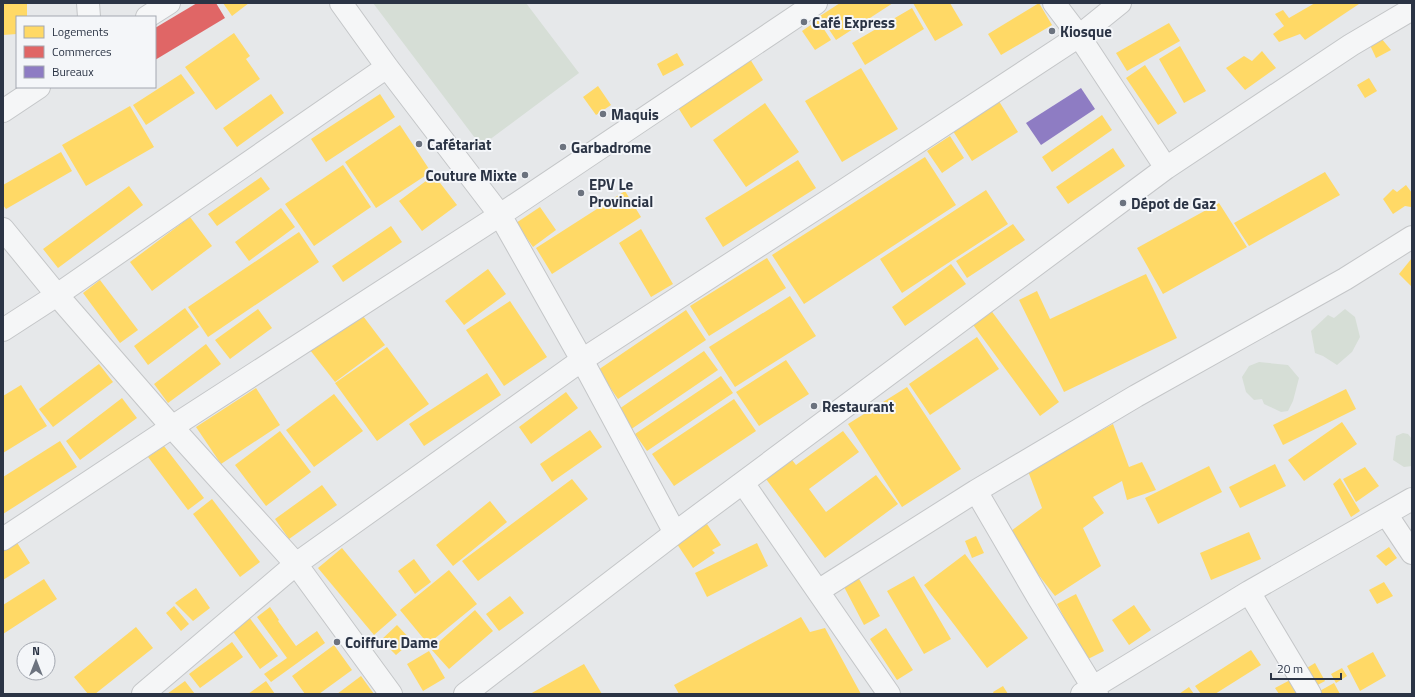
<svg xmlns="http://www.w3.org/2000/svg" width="1415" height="697" font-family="'Titillium Web',sans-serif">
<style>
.green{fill:#d6ded6}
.homes{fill:#ffd966}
.shops{fill:#e06666}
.offices{fill:#8e7cc3}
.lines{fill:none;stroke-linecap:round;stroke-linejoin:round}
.street-casing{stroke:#c4c6c8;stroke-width:24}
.street{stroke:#f5f6f7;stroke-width:22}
.poi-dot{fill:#6c737f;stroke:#f4f6f9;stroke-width:1.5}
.labels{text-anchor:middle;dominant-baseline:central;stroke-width:4;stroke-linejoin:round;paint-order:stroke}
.poi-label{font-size:15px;font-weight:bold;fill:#2b3445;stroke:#f4f6f9;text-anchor:start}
</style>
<rect width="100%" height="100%" fill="#e6e8ea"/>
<path class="green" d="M373,3H526L579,73L481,146Z
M1345,309L1355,317L1360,337L1352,352L1337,365L1323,356L1315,353L1311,331L1328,315L1334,318Z
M1259,362L1288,365L1299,378L1293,401L1288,411L1281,412L1264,404L1262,399L1254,400L1246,392L1242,377L1249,366Z
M1403,433L1408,434L1412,439V466L1404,467L1393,460L1396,436Z"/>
<path class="homes" d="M3,3H27V17H17V34L3,35Z
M223,3H249L232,16Z
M840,3H893L836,40L820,16Z
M913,3H950L963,25L935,41Z
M1039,3L1052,25L1001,55L988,34Z
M1315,3H1358L1359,4L1305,40L1300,34L1279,42L1273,34L1284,26L1275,14L1283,10L1289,18Z
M912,8L924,29L865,65L852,43Z
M818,20L831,40L815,50L802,31Z
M1169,23L1180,41L1127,71L1116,53Z
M234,33L250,56L246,59L260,79L216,110L185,67Z
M1381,38L1391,50L1376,58L1369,43Z
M1180,46L1206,91L1184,103L1159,59Z
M1262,51L1276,68L1245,90L1226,68L1244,56L1252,61Z
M677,53L684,65L663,76L657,64Z
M750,59L763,80L691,128L677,106Z
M1145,65L1177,113L1158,125L1126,78Z
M861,68L898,129L842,162L805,101Z
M181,74L195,93L146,125L133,105Z
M1369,78L1377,91L1365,98L1357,85Z
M598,86L611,105L596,115L583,97Z
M271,94L284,113L237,147L223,128Z
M380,94L395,117L326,162L311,139Z
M997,98L1018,132L972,161L951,128Z
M765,103L799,152L746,187L713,140Z
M130,106L154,147L86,186L62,145Z
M1102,115L1112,130L1052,172L1042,157Z
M400,125L431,172L376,208L345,162Z
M950,136L964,158L942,173L927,151Z
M1113,148L1125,166L1068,204L1056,187Z
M61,152L72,171L6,209L3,205V185Z
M925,157L956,205L804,304L772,255Z
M798,160L816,188L723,247L705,218Z
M343,165L371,207L314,246L285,204Z
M1325,172L1340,195L1249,246L1234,223Z
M434,175L457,205L422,231L399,201Z
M261,177L270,189L217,226L208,214Z
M1406,185L1412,193V206L1411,207L1405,206L1393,214L1383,199L1393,189L1397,192Z
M129,186L143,205L58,268L43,249Z
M986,190L1008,224L902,293L880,259Z
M625,191L641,217L552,274L536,248Z
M1219,203L1247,247L1163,294L1137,248Z
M540,207L556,230L533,247L516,223Z
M281,208L295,227L249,261L235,242Z
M190,217L212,246L152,291L130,262Z
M1013,224L1025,240L967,278L956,261Z
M391,226L402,242L343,282L332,266Z
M641,229L673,284L651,297L619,243Z
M299,232L319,262L208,337L188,307Z
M767,258L786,288L709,336L690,306Z
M1412,258V287L1399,274Z
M951,264L966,284L905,326L892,307Z
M488,269L506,294L464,325L445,301Z
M1146,274L1177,338L1064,392L1019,300L1037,291L1050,319Z
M100,280L138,330L120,343L83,293Z
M790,296L816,336L735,387L709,347Z
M510,301L547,357L504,386L466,330Z
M185,308L199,327L148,365L134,346Z
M258,309L272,328L230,359L215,340Z
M990,309L1059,402L1040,416L971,322Z
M686,310L706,340L618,399L598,370Z
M360,312L385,345L335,382L310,350Z
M977,337L999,369L930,415L909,384Z
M206,344L221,364L168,403L154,384Z
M387,347L429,404L377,441L335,383Z
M704,351L718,370L630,430L616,411Z
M786,360L809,394L759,426L736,392Z
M99,364L113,382L53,427L39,409Z
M487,373L501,395L424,446L409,424Z
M721,376L733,393L647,451L635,434Z
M21,385L47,426L3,453V396Z
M907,387L961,469L902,507L848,424Z
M256,388L280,425L221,464L196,427Z
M1346,389L1356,409L1283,445L1273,425Z
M566,392L578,408L531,444L519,427Z
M334,394L363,431L314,467L286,430Z
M122,398L137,418L80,460L66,441Z
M734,399L756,431L674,486L652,454Z
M1342,422L1357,444L1304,481L1288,460Z
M1113,424L1129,467L1142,462L1156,490L1127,500L1122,481L1093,497L1104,513L1083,528L1101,566L1055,596L1007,534L1042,508L1028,471Z
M590,430L602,447L552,482L540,464Z
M280,431L311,472L266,506L235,465Z
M843,431L859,452L809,489L826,512L876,475L898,504L825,558L763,475L789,456L796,465Z
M60,441L77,467L3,514V477Z
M164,446L204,498L188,510L148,457Z
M1275,464L1286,486L1240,508L1229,487Z
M1209,466L1222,492L1158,524L1145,498Z
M1365,467L1379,486L1356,502L1343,479Z
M1340,478L1360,511L1351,517L1333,484Z
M572,479L588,499L478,581L462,561Z
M322,485L337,505L289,539L275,519Z
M212,499L260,562L240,577L193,514Z
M490,501L507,522L453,566L436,545Z
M707,524L721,545L712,550L715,553L693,568L677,544Z
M1249,532L1261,559L1211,580L1200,553Z
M976,536L984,553L972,558L965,541Z
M16,541L30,563L3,580V550Z
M757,543L768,566L707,597L695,573Z
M1389,547L1397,558L1386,566L1376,556Z
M342,548L397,615L374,635L318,568Z
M965,554L1028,638L987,668L924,585Z
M414,559L431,582L415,594L398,571Z
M449,570L477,604L428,644L400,610Z
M914,576L951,639L924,654L887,591Z
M858,577L880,616L864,625L843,585Z
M44,579L57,599L3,634V605Z
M1384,582L1393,596L1377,604L1369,590Z
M196,588L210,608L193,621L175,603Z
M1076,594L1104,651L1086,660L1057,604Z
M510,596L524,613L499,631L486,614Z
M1134,605L1151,630L1129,645L1112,620Z
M174,606L189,624L181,631L166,613Z
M270,607L279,620L278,621L296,646L317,631L325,643L271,682L264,674L287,658L257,617Z
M475,610L493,631L449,669L431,649Z
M249,617L278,656L260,669L232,630Z
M801,617L810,632L825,628L861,694H679L674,685Z
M397,625L412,641L396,655L381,640Z
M136,627L153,648L95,694H88L74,677Z
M886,628L913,670L897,680L870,639Z
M232,642L243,657L200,688L189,674Z
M334,645L352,670L319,694H305L292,676Z
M1251,650L1261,665L1215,694H1201L1195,686Z
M429,651L445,678L423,691L407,664Z
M1373,652L1386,676L1360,691L1347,666Z
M1315,663L1325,681L1312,688L1302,671Z
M584,664L602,694H530Z
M1342,668L1347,676L1336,683L1331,674Z
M361,676L374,694H337Z
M1292,679L1300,694H1279L1275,688Z
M185,681L195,694H167Z
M266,681L275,694H248Z
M1334,683L1340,694H1317L1316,693Z
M1003,686L1008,694H994L993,692Z
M1189,687L1194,694H1179Z"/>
<path class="shops" d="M197,3H216L225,18L155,60V28Z"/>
<path class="offices" d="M1081,88L1095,109L1041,145L1026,123Z"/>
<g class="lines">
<g class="street-casing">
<path id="street" d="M88,3L89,17
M341,3L387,67L500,215L582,360L675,533
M1054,3L1079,36L1166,168
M147,17L169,3
M3,111L39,87
M3,229L57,295L172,427L296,564L391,694
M3,330L57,295L387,67
M743,483L889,694
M976,491L1039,599L1097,694
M1386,514L1412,553
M3,539L172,427L500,215L816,3
M818,591L976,491L1136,396L1345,279L1412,237
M1249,592L1310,694
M143,694L296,564L582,360L840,193L1079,36L1120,3
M465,694L675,533L1166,168L1351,45L1412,9
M1082,694L1249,592L1412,499"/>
</g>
<use href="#street" class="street"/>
</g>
<g class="poi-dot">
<circle cx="804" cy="22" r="4"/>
<circle cx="1052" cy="31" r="4"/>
<circle cx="603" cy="114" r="4"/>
<circle cx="419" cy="144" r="4"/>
<circle cx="563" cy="147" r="4"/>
<circle cx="525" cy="175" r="4"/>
<circle cx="581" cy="193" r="4"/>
<circle cx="1123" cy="203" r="4"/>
<circle cx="814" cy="406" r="4"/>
<circle cx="337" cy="642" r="4"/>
</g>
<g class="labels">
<g class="poi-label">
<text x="812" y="22">Café Express</text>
<text x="1060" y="31">Kiosque</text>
<text x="611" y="114">Maquis</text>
<text x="427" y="144">Cafétariat</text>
<text x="571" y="147">Garbadrome</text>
<text x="517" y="175" text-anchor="end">Couture Mixte</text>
<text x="589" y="184">EPV Le<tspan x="589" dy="17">Provincial</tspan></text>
<text x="1131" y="203">Dépot de Gaz</text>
<text x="822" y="406">Restaurant</text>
<text x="345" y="642">Coiffure Dame</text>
</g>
</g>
<rect width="1415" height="697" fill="none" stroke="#2b3445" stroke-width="8"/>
<rect x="16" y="16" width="140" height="72" fill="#f4f6f9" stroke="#a4a8b1"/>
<rect x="24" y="26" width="20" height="12" fill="#ffd966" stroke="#a4a8b1"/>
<text x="52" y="36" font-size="12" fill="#2b3445">Logements</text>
<rect x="24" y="46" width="20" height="12" fill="#e06666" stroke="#a4a8b1"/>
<text x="52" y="56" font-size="12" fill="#2b3445">Commerces</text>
<rect x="24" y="66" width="20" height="12" fill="#8e7cc3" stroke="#a4a8b1"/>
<text x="52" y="76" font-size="12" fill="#2b3445">Bureaux</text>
<g transform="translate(36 661)"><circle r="19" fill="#f4f6f9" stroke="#a4a8b1"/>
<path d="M0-3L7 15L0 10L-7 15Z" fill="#6c737f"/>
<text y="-6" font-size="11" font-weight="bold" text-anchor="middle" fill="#2b3445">N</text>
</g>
<path d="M1271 673v6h70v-6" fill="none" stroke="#2b3445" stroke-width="2"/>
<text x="1277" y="673" font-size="12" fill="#2b3445" stroke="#f4f6f9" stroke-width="3" paint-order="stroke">20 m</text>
</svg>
